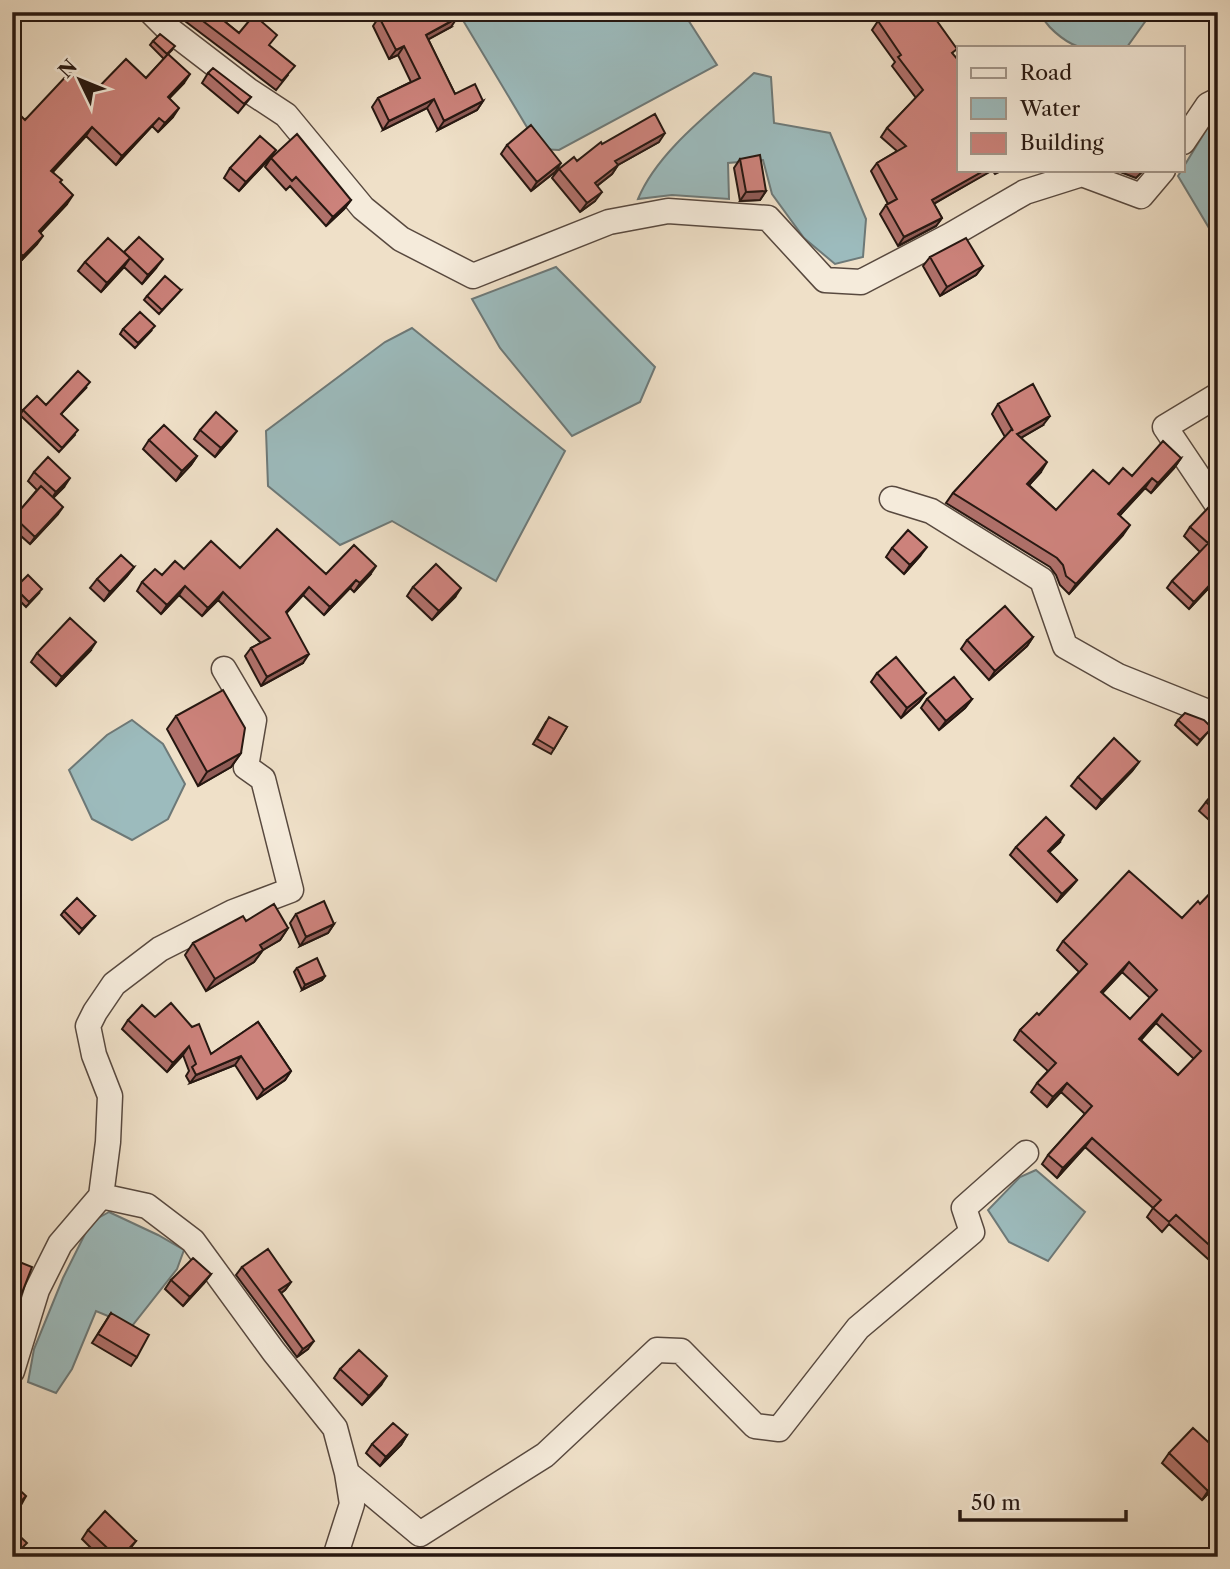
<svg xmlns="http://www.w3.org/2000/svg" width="1230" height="1569" font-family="'Libre Caslon Text',serif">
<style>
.water{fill:#9cbbbd;stroke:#6d7978;stroke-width:2}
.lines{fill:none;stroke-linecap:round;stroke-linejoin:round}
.minor-casing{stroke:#58493f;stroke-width:27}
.minor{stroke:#f5ebdb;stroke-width:24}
.wall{fill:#af706a;stroke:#261711;stroke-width:2;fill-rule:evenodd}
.shaded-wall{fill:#8f5b56;stroke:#261711;stroke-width:2}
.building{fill:#cc827b;stroke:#261711;stroke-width:2;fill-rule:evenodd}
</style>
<rect width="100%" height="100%" fill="#efe0c8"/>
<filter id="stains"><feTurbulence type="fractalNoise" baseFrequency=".00286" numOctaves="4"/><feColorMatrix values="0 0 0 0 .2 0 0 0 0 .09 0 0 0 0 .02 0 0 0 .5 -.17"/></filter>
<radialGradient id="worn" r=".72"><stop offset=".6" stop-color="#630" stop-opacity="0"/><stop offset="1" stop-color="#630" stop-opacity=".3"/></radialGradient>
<path class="water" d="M458,12H683L717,65L559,150L540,149Z
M1041,12H1152L1127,47C1115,47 1087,51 1077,46C1065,42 1043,25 1041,12Z
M754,73L771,77L774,123L830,133L866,219L863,257L835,264L804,238L772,194L763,160L728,163L729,199L672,195L638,199C658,150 715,109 754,73Z
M1218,117V243L1178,176L1211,122Z
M556,267L655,367L640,402L572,436L500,348L472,299Z
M412,328L565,451L496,581L392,521L340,545L268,486L266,431L385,342Z
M132,720L163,744L185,784L168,819L132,840L92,819L69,770L107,735Z
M1036,1170L1085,1212L1048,1261L1009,1242L988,1210L1020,1177Z
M109,1212L158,1235L184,1250L177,1269L132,1326L96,1311L72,1369L56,1393L28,1382L34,1349L63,1278L91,1222Z"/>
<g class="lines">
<g class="minor-casing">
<path id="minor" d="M151,12L166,27L248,90L286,115L363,208L401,239L473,276L609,222L668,211L768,218L825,280L861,282L951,235L1025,192L1082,174L1141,196L1163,170
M1183,142L1208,105L1218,100
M1218,395L1165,427L1218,506
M892,499L931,511L1042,580L1065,646L1118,676L1218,716
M101,1196L108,1142L110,1096L94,1055L88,1026L95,1012L114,984L160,949L233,912L291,890L263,779L246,767L254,720L224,669
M12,1371L37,1290L60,1244L101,1196L147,1206L193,1241L274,1352L335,1428L347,1473
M335,1557L352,1504L347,1473L420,1534L545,1455L657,1350L681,1351L755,1426L779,1429L858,1328L972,1232L964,1208L1026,1153"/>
</g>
<use href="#minor" class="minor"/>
</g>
<path class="wall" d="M173,12H213L239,33L269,46L288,75L276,90Z
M890,12H936L933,16L953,55L959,170H1003L995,174L992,170L934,204L942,218L936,226L898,246L880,214L886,205L888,204L871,171L877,163L897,151L881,137L887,128L916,98L892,66L895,62L872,30L878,21Z
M379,17L451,27L428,39L455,94L483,101L477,110L438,130L427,108L383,130L372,107L378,98L411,82L398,55L389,59L373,26Z
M153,41L172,50L168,54L184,83L169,98L173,117L158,132L152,126L116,165L86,136L53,172L60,183L67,204L40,233L37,244L17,265L12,261V124L92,94L146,78L164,59L150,45Z
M208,73L251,97L238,113L202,83Z
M659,142L618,165L612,174L597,186L595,201L580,212L552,178L559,169L577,161L602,144Z
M507,145L555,172L531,191L501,154Z
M271,158L351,200L344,209L326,226L290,186L286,190L265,167Z
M269,159L239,191L224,178L230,168Z
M740,159L766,191L760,200L740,201L734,168Z
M124,253L156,268L142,284L124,267L101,292L78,271L85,262Z
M930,257L983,266L976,275L940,296L923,266Z
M181,290L159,314L144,300L147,296Z
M123,329L151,331L135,348L120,334Z
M87,387L61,414L75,435L59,452L20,415L23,410L46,405Z
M998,404L1043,425L1021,438L1041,472L1029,485L1056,510L1109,484L1181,458L1174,468L1151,493L1145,488L1120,515L1123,535L1069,594L1060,585L1056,575L1050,567L946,503L953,493L1005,437L992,414Z
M200,430L230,440L215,457L194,439Z
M149,440L197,456L191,465L176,481L143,449Z
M34,472L64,487L53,498L58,514L30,544L12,528V520L37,490L28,481Z
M1190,527L1218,535L1215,538L1218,540V578L1189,609L1167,588L1172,581L1200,552L1184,536Z
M892,548L920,556L904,574L886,557Z
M134,567L127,576L104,601L90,588L97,579Z
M240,568L326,574L370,575L354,592L350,588L324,615L303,595L286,613L303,663L261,686L245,656L251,648L261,643L218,600L202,616L179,595L161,614L137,591L142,582L162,575L184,569Z
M413,587L455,597L432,620L407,596Z
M15,588L39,593L26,607L12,593Z
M1033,637L1027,646L989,680L961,649L967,640Z
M90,651L56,686L31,662L37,653Z
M877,673L926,693L919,702L901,718L871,682Z
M927,699H972L965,708L939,730L921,708Z
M176,716L241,753L231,767L198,786L167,729Z
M1178,720L1208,732L1197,745L1175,725Z
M546,722L567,727L551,754L533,744Z
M1139,762L1132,771L1096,809L1071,786L1078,777Z
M1218,788V828L1199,811L1206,802Z
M1059,843L1049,852L1077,880L1071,887L1057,902L1010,855L1016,847Z
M1218,885V1268L1169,1224L1162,1232L1147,1217L1153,1208L1085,1147L1057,1178L1042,1164L1048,1155L1085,1114L1061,1092L1047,1107L1031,1092L1037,1083L1048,1071L1014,1040L1020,1030L1039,1015L1079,972L1057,950L1063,941L1182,918L1200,904ZM1122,972L1150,998L1130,1019L1102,993ZM1156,1023L1194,1059L1178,1075L1141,1040Z
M64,911L95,916L79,934L61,915Z
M296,914L334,924L328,933L300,946L290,923Z
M246,921L288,928L280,940L263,950L254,962L206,991L185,955L193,943Z
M297,968L325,976L322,980L302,990L294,972Z
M155,1017L211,1054L258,1022L291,1071L285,1080L257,1099L235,1065L190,1083L186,1076L189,1071L183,1055L167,1072L122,1029L128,1020Z
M242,1267L291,1282L285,1290L281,1293L308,1349L297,1357L236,1275Z
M211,1274L204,1283L183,1306L165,1289L171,1280Z
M111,1313L137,1357L131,1366L92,1343Z
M340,1369L381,1385L362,1405L334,1378Z
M407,1435L401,1445L380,1466L366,1453L372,1444Z
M1169,1453L1218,1483L1202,1500L1162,1463Z
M88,1530L136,1541L124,1557H100L82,1539Z"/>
<path class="shaded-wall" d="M457,18L451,27L420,44L426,35Z
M404,46L398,55L389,59L396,50Z
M190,74L184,83L162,106L168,97Z
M434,99L427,108L383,130L389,121Z
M483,101L477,110L438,130L444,121Z
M179,108L173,117L158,132L165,123Z
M159,118L152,126L116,165L122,156Z
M92,127L86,136L45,179L51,171Z
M665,133L659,142L618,165L612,174L589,192L595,183L615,161Z
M276,150L269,159L239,191L246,182Z
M561,163L555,172L531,191L537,182Z
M985,170H993L926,208L932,200Z
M1115,170H1144L1136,178Z
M766,191L760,200L740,201L746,192Z
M602,192L595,201L580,212L587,203Z
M73,195L67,204L33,240L39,231Z
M351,200L344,209L326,226L333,217Z
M942,218L936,226L898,246L904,237Z
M43,236L37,244L17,265L23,256Z
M130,258L123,268L101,292L107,283Z
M163,259L156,268L142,284L148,275Z
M983,266L976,275L940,296L947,287Z
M1050,416L1043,425L1010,444L1017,434Z
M237,431L230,440L215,457L221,448Z
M197,456L191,465L176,481L182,471Z
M1181,458L1174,468L1151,493L1158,483Z
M1047,462L1041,472L1021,494L1027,484Z
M70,478L64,487L50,501L56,492Z
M1152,478L1145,488L1112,524L1118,514Z
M63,507L58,514L30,544L35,537Z
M1130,525L1123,535L1069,594L1076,584Z
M927,547L920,556L904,574L910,565Z
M376,566L370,575L354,592L360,583Z
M134,567L127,576L104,601L110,592Z
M1218,576V578L1189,609L1194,602Z
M356,580L350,588L324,615L330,607Z
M185,586L179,595L161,614L167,605Z
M309,587L303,595L280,620L286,612Z
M461,588L455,597L432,620L439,611Z
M223,592L218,600L202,616L208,608Z
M1033,637L1027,646L989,680L995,671Z
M96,642L90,651L56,686L62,677Z
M309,654L303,663L261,686L267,677Z
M926,693L919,702L901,718L907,708Z
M972,699L965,708L939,730L946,721Z
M241,753L231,767L198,786L207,772Z
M1139,762L1132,771L1096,809L1102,800Z
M1064,835L1059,843L1042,859L1048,851Z
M1077,880L1071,887L1057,902L1062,894Z
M334,924L328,933L300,946L306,937Z
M288,928L280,940L263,950L254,962L206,991L215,979L260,945Z
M1129,962L1122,972L1095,1001L1101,992Z
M325,976L322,980L302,990L305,985Z
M1162,1014L1156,1023L1133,1048L1139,1039Z
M189,1046L183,1055L167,1072L173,1063Z
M241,1056L235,1065L190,1083L196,1075Z
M291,1071L285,1080L257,1099L264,1090Z
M1067,1083L1061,1092L1047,1107L1053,1097Z
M1092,1138L1085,1147L1057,1178L1063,1168Z
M211,1274L204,1283L183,1306L190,1297Z
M291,1282L285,1290L273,1299L279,1290Z
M12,1300L18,1303L12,1311Z
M314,1341L308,1349L297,1357L303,1349Z
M387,1376L381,1385L362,1405L369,1396Z
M407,1435L401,1445L380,1466L386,1457Z
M1218,1481V1483L1202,1500L1208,1491Z
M26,1496L21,1505L12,1513V1511Z"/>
<path class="building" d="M191,12H213L239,33L254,15L277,35L269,45L295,66L282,81Z
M388,12H454L457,18L426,35L455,94L475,84L483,101L444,121L434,99L389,121L378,98L420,78L404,46L396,50L379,17Z
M890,12H934L932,14L957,49L952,53L959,61V170H985L932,200L942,218L904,237L886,205L897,199L877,163L906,146L887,128L923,90L898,57L901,55L878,21Z
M160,34L175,46L167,54L153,41Z
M168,54L190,74L168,97L179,108L165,123L159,118L122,156L92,127L51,171L62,180L60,182L73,195L39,231L43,236L23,256L12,246V124L20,115L25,120L70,72L92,94L126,59L146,78Z
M213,68L251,97L244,104L208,73Z
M655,114L665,133L615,161L618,165L595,183L602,192L587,203L559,169L574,157L577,161L601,142L602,144Z
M531,125L561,163L537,182L507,145Z
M297,134L351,200L333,217L296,177L292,181L271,158Z
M260,136L276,150L246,182L230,168Z
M760,155L766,191L746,192L740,159Z
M139,237L163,259L148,275L124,252Z
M108,238L130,258L107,283L85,262Z
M966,238L983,266L947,287L930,257Z
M165,276L181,290L162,310L147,296Z
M140,312L155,326L138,343L123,329Z
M78,371L90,382L61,414L78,430L62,448L23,410L37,396L46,405Z
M1033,384L1050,416L1017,434L1047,462L1027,484L1056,510L1093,470L1109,484L1123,468L1132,476L1163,441L1181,458L1158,483L1152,478L1118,514L1130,525L1076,584L1066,576L1063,565L1057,558L953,493L1012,429L1013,431L998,404Z
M216,412L237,431L221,448L200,430Z
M164,425L197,456L182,471L149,440Z
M48,457L70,478L56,492L34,472Z
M41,486L63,507L35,537L14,517Z
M1208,508L1218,517V532L1208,543L1190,527Z
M277,529L326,574L354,545L376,566L360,583L356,580L330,607L309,587L286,612L309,654L267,677L251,648L270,638L223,592L208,608L185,586L167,605L142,582L155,569L162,575L175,561L184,569L211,541L240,568Z
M908,530L927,547L910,565L892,548Z
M1214,537L1218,540V576L1194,602L1172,581Z
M121,555L134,567L110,592L97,579Z
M436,564L461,588L439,611L413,587Z
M28,575L42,589L29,602L15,588Z
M1005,606L1033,637L995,671L967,640Z
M70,618L96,642L62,677L37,653Z
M896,657L926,693L907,708L877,673Z
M954,677L972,699L946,721L927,699Z
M223,690L245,728L241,753L207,772L176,716Z
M1185,713L1204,720L1212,728L1200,740L1178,720Z
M549,717L567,727L554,749L537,739Z
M1114,738L1139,762L1102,800L1078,777Z
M1218,788V813L1206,802Z
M1046,817L1064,835L1048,851L1077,880L1062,894L1016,847Z
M1129,871L1182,918L1198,901L1200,904L1218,885V1253L1176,1215L1169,1222L1153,1208L1161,1200L1092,1138L1063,1168L1048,1155L1092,1106L1067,1083L1053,1097L1037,1083L1056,1063L1020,1030L1037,1013L1039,1015L1087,964L1063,941ZM1129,962L1157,990L1130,1019L1101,992ZM1162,1014L1201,1051L1178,1075L1139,1039Z
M77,898L95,916L82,929L64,911Z
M324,901L334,924L306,937L296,914Z
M274,904L288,928L260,945L263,950L215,979L193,943L243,916L246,921Z
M317,958L325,976L305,985L297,968Z
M171,1003L192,1027L199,1024L211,1054L258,1022L291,1071L264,1090L241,1056L196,1075L192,1067L196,1064L189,1046L173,1063L128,1020L142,1005L155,1017Z
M268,1249L291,1282L279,1290L314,1341L303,1349L242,1267Z
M193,1258L211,1274L190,1297L171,1280Z
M12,1259L32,1267L18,1303L12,1300Z
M111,1313L149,1335L137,1357L98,1334Z
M359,1350L387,1376L369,1396L340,1369Z
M393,1423L407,1435L386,1457L372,1444Z
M1193,1428L1218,1451V1481L1208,1491L1169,1453Z
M12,1483L26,1496L12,1511Z
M105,1511L136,1541L121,1557H117L88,1530Z
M12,1529L27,1543L13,1557H12Z"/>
<rect width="1230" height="1569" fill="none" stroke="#efe0c8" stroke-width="42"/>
<rect x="14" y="14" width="1202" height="1541" fill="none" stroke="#261711" stroke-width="3.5"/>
<rect x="21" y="21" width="1188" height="1527" fill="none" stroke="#261711" stroke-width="2"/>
<rect x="957" y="46" width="228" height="126" fill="#f5ebdb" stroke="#a2968a" stroke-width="2"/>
<rect x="971" y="68" width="35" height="10" fill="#f5ebdb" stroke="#a2968a" stroke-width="2"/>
<text x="1020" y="80" font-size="21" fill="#261711">Road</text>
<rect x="971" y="98" width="35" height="21" fill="#9cbbbd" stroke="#a2968a" stroke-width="2"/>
<text x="1020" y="116" font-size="21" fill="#261711">Water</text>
<rect x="971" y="133" width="35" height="21" fill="#cc827b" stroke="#a2968a" stroke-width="2"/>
<text x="1020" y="150" font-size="21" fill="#261711">Building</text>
<g transform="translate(80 80) rotate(313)" stroke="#f5ebdb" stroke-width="5" paint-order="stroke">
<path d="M0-5L12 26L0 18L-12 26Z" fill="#261711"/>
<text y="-10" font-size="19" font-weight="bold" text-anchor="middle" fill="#261711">N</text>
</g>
<path d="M960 1510v10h166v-10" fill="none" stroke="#261711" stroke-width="3.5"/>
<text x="971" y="1510" font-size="21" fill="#261711" stroke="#f5ebdb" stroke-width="5" paint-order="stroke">50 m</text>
<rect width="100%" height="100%" filter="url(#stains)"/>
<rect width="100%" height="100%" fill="url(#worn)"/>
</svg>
